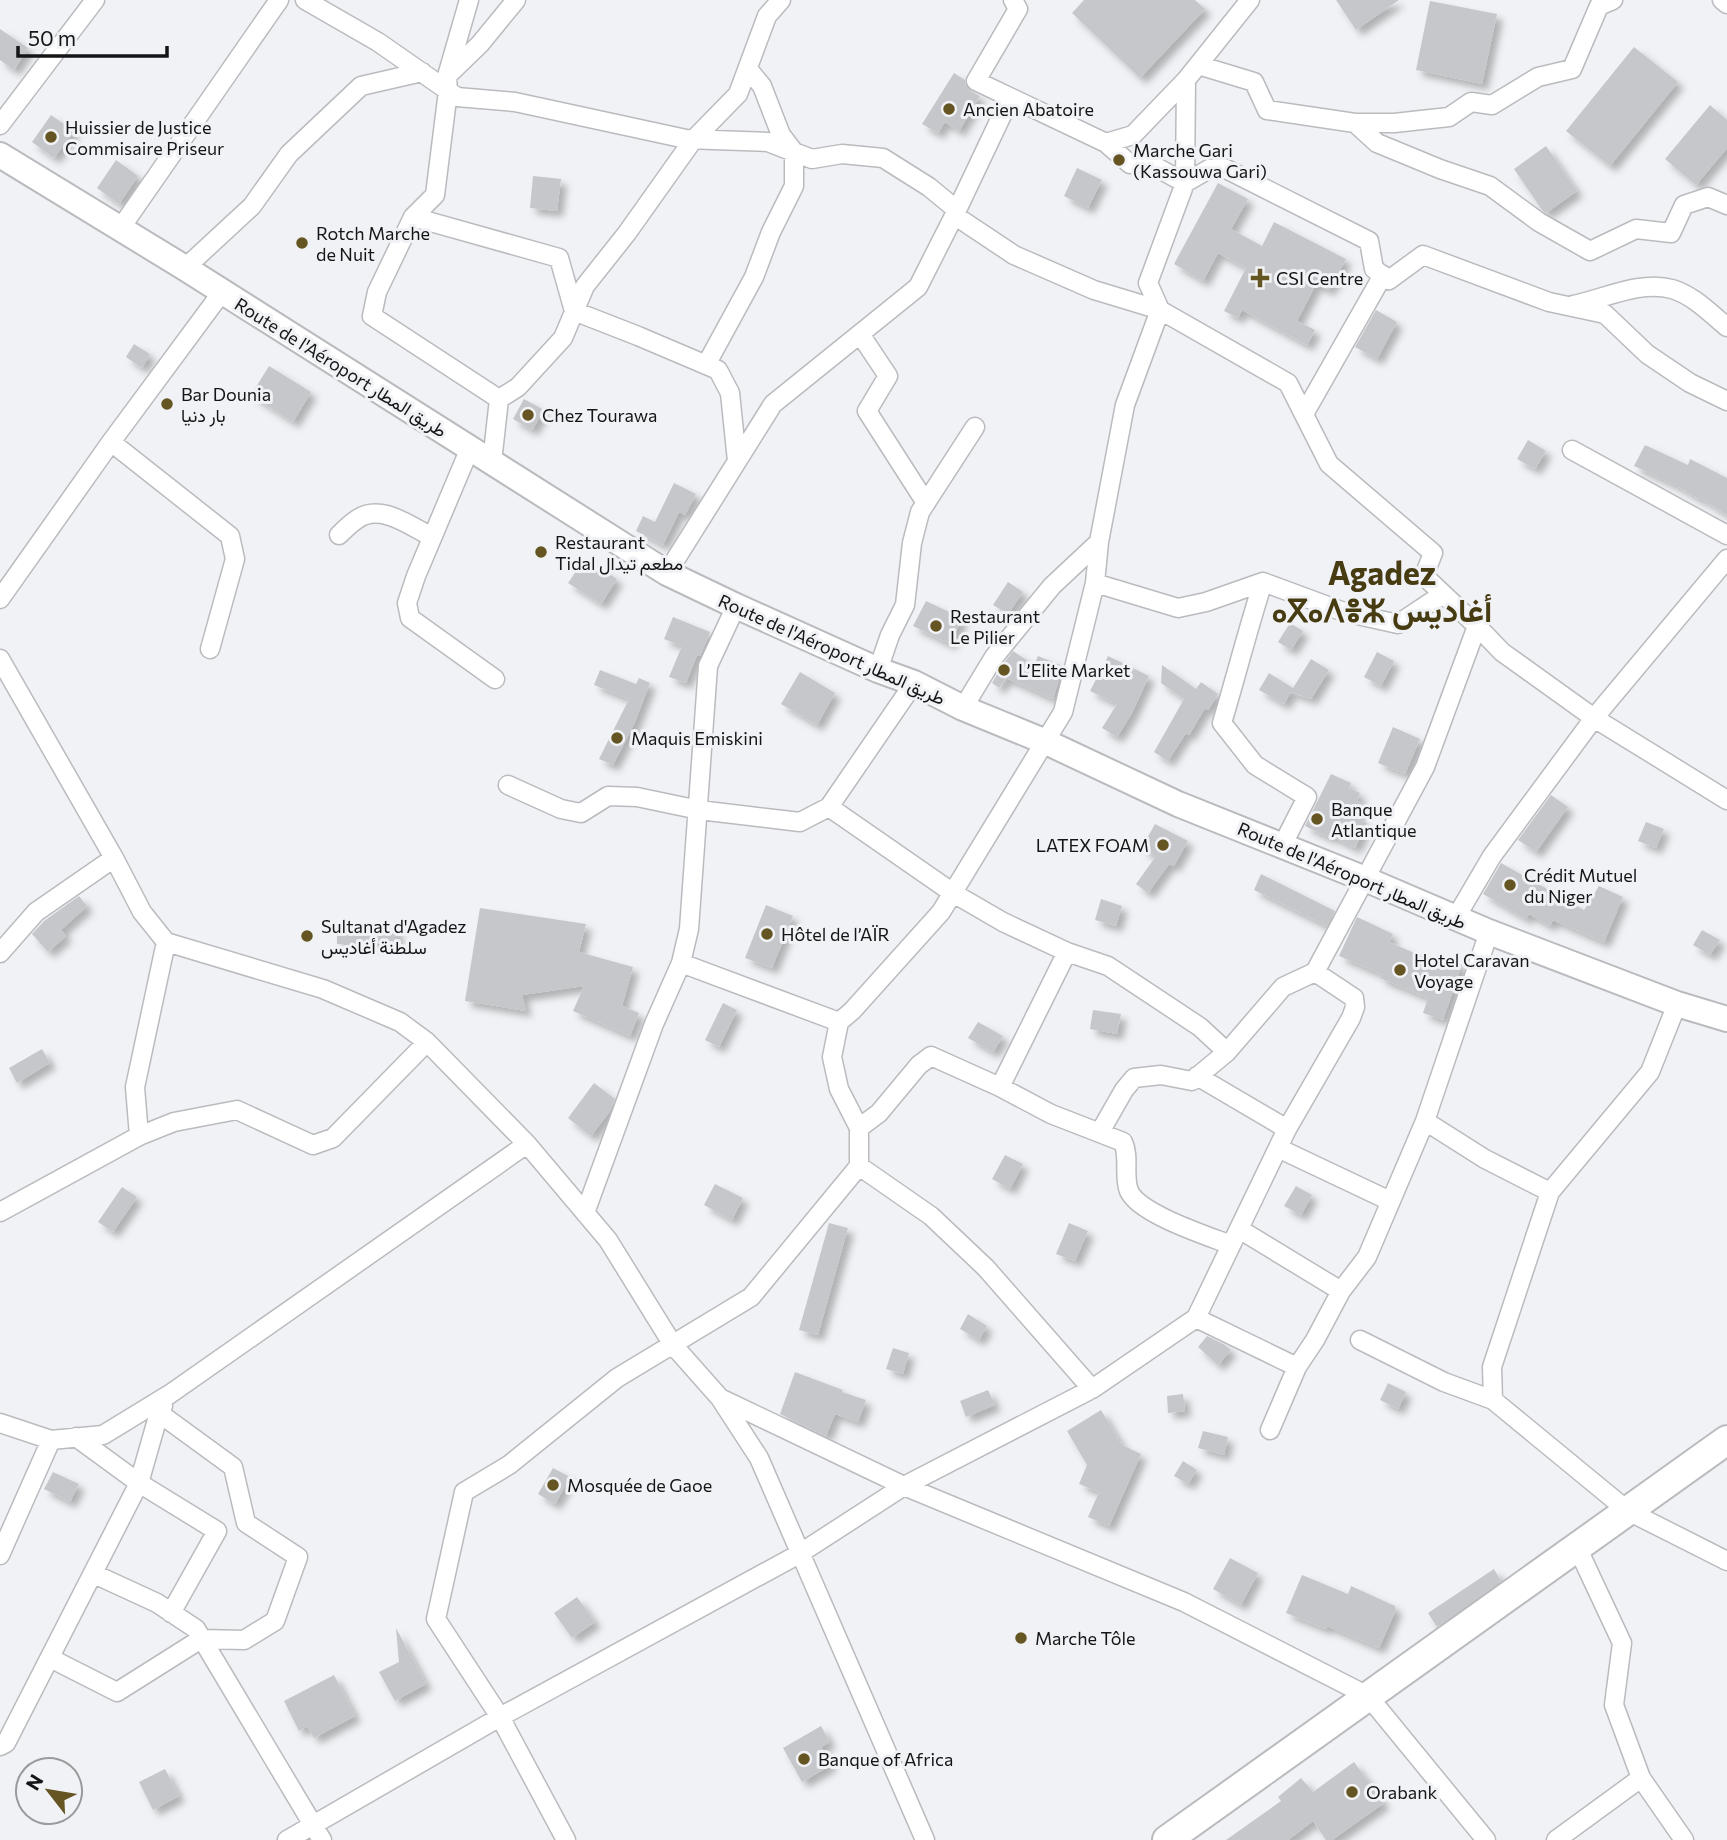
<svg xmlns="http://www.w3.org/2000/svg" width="1727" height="1840" font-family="Commissioner,Vazirmatn,'Noto Sans Tifinagh',sans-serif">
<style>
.building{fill:#c6c7ca;filter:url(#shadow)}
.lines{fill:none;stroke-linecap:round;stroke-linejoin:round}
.street-casing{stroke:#babbbe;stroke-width:21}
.secondary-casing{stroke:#babbbe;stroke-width:28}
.primary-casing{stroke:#babbbe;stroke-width:32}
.street{stroke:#fff;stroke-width:18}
.secondary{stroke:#fff;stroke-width:24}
.primary{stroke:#fff;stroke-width:28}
.poi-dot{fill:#645522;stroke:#f1f2f5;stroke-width:2.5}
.labels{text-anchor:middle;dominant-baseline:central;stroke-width:6;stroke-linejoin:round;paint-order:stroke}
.poi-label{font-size:18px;fill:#141516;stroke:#f1f2f5;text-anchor:start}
.street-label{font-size:18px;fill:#141516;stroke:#f1f2f5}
.town-label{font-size:32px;font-weight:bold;fill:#473b12;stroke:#f1f2f5}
</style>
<defs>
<filter id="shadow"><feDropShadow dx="6" dy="6" stdDeviation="3.5" flood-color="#0004"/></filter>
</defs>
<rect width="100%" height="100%" fill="#f1f2f5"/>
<path class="building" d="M1084,0H1195L1205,9L1140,78L1072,13Z
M1336,0H1399L1356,30Z
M1430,1L1497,14L1482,84L1416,70Z
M0,29L28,48L14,70L0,60Z
M1634,47L1678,82L1610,166L1566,131Z
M954,73L965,80L966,87L970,91L980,96L959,131L945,122L938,133L922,124Z
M1710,105L1727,120V148L1696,185L1665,159Z
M51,115L74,131L54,158L32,142Z
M1546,146L1577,191L1546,213L1542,210L1514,169Z
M116,160L138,176L119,204L97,188Z
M1077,168L1102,180L1088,208L1064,196Z
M533,176L561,179L557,211L530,208Z
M1218,183L1248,199L1231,229L1262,246L1274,222L1346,259L1329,290L1316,284L1297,321L1315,330L1307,345L1242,310L1238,318L1224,311L1246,268L1218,253L1203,281L1174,264Z
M1376,310L1397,322L1377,359L1355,347Z
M134,344L150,354L142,368L126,357Z
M269,366L311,392L293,422L251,395Z
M524,399L544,410L532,430L513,419Z
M1528,440L1546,451L1535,469L1517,459Z
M1645,445L1688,465L1690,459L1727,478V515L1700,498L1699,499L1677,486L1634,466Z
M674,483L696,494L685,515L679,512L663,545L636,531L643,516L655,522Z
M585,558L617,579L601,604L568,583Z
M1008,582L1023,592L1008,614L993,605Z
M926,601L962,618L950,644L913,626Z
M673,617L710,632L700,656L697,655L686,683L669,677L682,646L664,639Z
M1290,623L1303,631L1291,650L1278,642Z
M1013,651L1034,665L1038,656L1063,666L1053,699L1006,678L999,688L992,683L1003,664Z
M1377,652L1394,661L1381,686L1364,677Z
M1108,656L1149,676L1132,713L1117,737L1102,728L1117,704L1090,691Z
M1311,659L1329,670L1311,699L1291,692L1284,704L1259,690L1269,673L1293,688Z
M1162,665L1196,689L1201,682L1218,694L1208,710L1205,708L1189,735L1186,733L1168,761L1154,752L1184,699L1161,683Z
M600,670L636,684L639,678L650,683L635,722L613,765L599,759L629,699L594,685Z
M800,672L835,693L817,725L781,704Z
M1393,727L1420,739L1405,774L1378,763Z
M1331,774L1351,783L1349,788L1360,793L1357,801L1363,803L1356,818L1367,823L1355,848L1331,836L1330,838L1305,826Z
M1551,795L1568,807L1536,852L1518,840Z
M1646,822L1664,829L1656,848L1638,841Z
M1155,824L1188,841L1174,866L1169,864L1148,893L1136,884L1156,856L1141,849Z
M1501,863L1584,910L1599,886L1623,897L1604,942L1553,920L1550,926L1529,914L1526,919L1483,894Z
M1261,874L1335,911L1327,926L1254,890Z
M79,896L87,906L61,930L66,936L48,952L32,934L44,921Z
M1101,899L1122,906L1116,926L1095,920Z
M766,905L793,916L772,968L745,958Z
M480,908L586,924L579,952L633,967L622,1006L639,1013L630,1036L573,1011L584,986L522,995L526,1011L465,1001Z
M1357,917L1393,934L1389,942L1440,964L1443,957L1462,964L1443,1020L1423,1013L1428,998L1380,978L1381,974L1339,956Z
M397,928V943L337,944V929Z
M1702,930L1720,940L1710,955L1693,945Z
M723,1003L737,1010L719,1047L705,1040Z
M1093,1010L1121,1014L1117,1034L1090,1029Z
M978,1022L1003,1036L993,1052L968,1038Z
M42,1049L50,1063L17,1083L9,1068Z
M594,1083L615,1099L610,1111L591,1136L568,1118Z
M1005,1155L1023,1164L1010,1189L992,1179Z
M715,1184L743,1198L732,1220L704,1205Z
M1296,1186L1312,1195L1301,1215L1284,1206Z
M122,1187L137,1197L113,1232L98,1222Z
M829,1223L848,1228L818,1335L799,1330Z
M1069,1223L1088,1231L1075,1261L1056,1254Z
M968,1314L987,1326L979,1340L960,1329Z
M1207,1336L1225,1345L1231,1350L1218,1365L1198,1347Z
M893,1348L909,1353L903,1374L886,1369Z
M795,1372L843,1390L842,1392L866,1400L858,1422L835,1414L826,1436L780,1414Z
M1388,1383L1406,1392L1398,1409L1380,1400Z
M988,1390L995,1405L966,1417L960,1401Z
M1183,1394L1185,1411L1168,1413L1167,1396Z
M1101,1410L1122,1445L1141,1454L1109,1526L1088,1517L1099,1492L1079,1484L1087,1465L1067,1431Z
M1203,1431L1228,1437L1224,1455L1198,1448Z
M1183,1461L1197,1470L1188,1484L1174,1476Z
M553,1468L570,1477L555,1504L538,1494Z
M53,1472L79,1484L70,1502L44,1489Z
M1230,1558L1258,1573L1241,1605L1213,1589Z
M1494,1569L1501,1581L1437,1627L1428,1613Z
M1302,1575L1348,1594L1351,1586L1395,1606V1612L1379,1648L1327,1626L1326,1629L1286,1613Z
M577,1597L595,1622L572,1638L554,1613Z
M396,1628L426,1684L395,1701L379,1672L399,1662Z
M334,1675L355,1716L314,1738L307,1726L299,1731L284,1701Z
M821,1726L830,1742L821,1747L831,1765L802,1782L783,1748Z
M1354,1762L1384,1803L1332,1840H1326L1313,1821L1288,1840H1226L1281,1801L1278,1797L1301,1778L1313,1792Z
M165,1769L179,1796L153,1810L139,1782Z"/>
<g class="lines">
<g class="street-casing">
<path id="street" d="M305,0L378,42L457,97L515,102L686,139L768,142L812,159L842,154L883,158L929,187L957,210L1010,98
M469,0L447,76L448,91L435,195L413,217L377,292L372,316L499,399L492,462
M1013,0L1018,9L976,81L1106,143L1133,135L1186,80
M1722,0L1727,4
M1198,65L1254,82L1267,110L1355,123L1377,143L1440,169L1490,186L1539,222L1590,251L1636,229L1671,233L1684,205L1708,197L1727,205
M448,75L480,44L516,0
M1355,123H1394L1449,117L1471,102L1492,105L1538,77L1572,69L1599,6L1613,0
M0,125L95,0
M1106,143L1130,164L1147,162L1185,183L1209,169L1224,168L1369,241L1374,269L1389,280L1423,255L1549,302L1605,314L1647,354L1690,383L1727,401
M954,215L1014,255L1094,290L1160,310L1288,383L1329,464L1433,553L1424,576L1477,626L1425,767L1315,972L1354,998L1355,1007L1351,1018L1287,1129L1196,1318
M413,217L559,258L574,311L638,336L718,370L730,393L737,461
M120,229L279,0
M185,268L252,206L289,154L361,86L422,72
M1573,305C1604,299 1640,280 1672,289C1693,295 1711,314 1727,327
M860,334L888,376L867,411L926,503
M706,365L754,277L771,232L794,186V152L781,135L762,86L748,69
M499,399L518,387L563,338L585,286L627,233L693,140L738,94L767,16L781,0
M1304,414L1383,275
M111,442L230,536L235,559L210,649
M470,448L416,576L407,603L410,618L495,679
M1572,450L1727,535
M339,535C344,530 350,524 356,520C380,502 410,526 432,537
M667,573L773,404L918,287L957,210
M1263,582C1248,629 1236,676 1222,723L1255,765L1307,797L1282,846
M1095,583L1178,608L1206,602L1263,582L1344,612L1398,624L1443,594
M0,599L111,442L222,292
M1477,626L1502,652L1594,718L1727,800
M0,659L114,858L142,912L166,942L323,989L400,1022L427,1042L527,1144L608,1240L673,1345L720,1398L759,1458L925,1840
M878,670L890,635L905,605L912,543L920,512L975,427
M963,708L994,657L1052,586L1099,542
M508,785L561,809L581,813L608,796L637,797L699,810L800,822L829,807L914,683
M829,807L953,893L1003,922L1067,952L1000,1087
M1455,919L1492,856L1594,718L1727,559
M1067,952L1108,966L1200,1027L1227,1052
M0,953L36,912L114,858
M681,963L839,1022
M1197,1076L1287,1129
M1425,1121L1485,1159L1550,1192
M859,1128L879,1113L919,1065L931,1056L1000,1087L1051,1114L1123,1142C1130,1157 1123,1176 1129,1191C1139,1214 1208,1236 1231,1245
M1100,1132L1124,1090L1134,1078L1161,1075L1192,1081L1227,1052L1283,987L1315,972
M139,1136L135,1087L166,942
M1278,1148L1390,1201
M859,1166L931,1216L986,1268L1092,1389
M0,1212L139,1136L174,1122L237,1110L313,1145L333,1138L427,1042
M585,1213L654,1024L681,963L689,929L708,666L736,606
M1341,1291L1367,1257L1425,1121L1489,932
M1360,1340L1444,1382L1493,1400L1628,1511L1727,1561
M720,1398L904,1486L1184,1602L1368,1696L1486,1840
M1493,1400L1492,1367L1550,1192L1650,1072L1677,1004
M0,1423L51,1440
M1270,1430L1297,1367
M76,1437L139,1483L217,1531L171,1613
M1577,1547L1622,1643L1614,1705L1641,1778L1684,1840
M0,1555L51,1440L103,1435L170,1394L527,1144
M94,1574L157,1603L196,1629L322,1840
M50,1658L117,1692L201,1639L244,1640L275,1621L298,1557L246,1523L233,1467L159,1413
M0,1746L6,1743L139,1483L159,1413L163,1406
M287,1840L500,1717L799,1554L904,1486L1092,1389L1196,1318L1297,1367L1315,1340L1341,1291L1239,1229
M566,1840L500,1717L436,1619L464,1492L509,1465L617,1378L751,1297L859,1166V1128L839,1089L832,1057L839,1022L852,1011L941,912L1063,712L1095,583L1099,542L1125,405L1160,310L1148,283L1185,183L1186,80L1250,0
M1556,1840L1641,1778"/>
</g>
<g class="secondary-casing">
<path id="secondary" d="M0,155L185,268L667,573L736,606L878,670L914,683L963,708L1046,742L1178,804L1365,879L1489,932L1677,1004L1727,1019"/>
</g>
<g class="primary-casing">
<path id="primary" d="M1167,1840L1727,1440"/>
</g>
<use href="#street" class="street"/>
<use href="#secondary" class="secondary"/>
<use href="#primary" class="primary"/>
</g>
<g class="poi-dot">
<circle cx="949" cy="109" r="7"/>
<circle cx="51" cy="137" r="7"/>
<circle cx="1119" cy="160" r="7"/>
<circle cx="302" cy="243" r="7"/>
<path d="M1256.5 267.5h7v7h7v7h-7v7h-7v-7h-7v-7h7z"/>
<circle cx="167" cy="404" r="7"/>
<circle cx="528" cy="415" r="7"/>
<circle cx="541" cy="552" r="7"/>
<circle cx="936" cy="626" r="7"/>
<circle cx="1004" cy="670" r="7"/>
<circle cx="617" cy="738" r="7"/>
<circle cx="1317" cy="819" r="7"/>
<circle cx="1163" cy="845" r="7"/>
<circle cx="1510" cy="885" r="7"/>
<circle cx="767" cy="934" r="7"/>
<circle cx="307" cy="936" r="7"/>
<circle cx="1400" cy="970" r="7"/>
<circle cx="553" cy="1485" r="7"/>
<circle cx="1021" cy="1638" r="7"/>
<circle cx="804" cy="1759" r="7"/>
<circle cx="1352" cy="1792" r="7"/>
</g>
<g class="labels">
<g class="poi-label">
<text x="963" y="109">Ancien Abatoire</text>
<text x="65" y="127">Huissier de Justice<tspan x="65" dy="21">Commisaire Priseur</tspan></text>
<text x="1133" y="150">Marche Gari<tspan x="1133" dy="21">(Kassouwa Gari)</tspan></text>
<text x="316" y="233">Rotch Marche<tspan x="316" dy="21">de Nuit</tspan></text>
<text x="1276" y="278">CSI Centre</text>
<text x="181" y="394">Bar Dounia<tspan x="181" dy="21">بار دنيا</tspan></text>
<text x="542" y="415">Chez Tourawa</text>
<text x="555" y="542">Restaurant<tspan x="555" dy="21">Tidal مطعم تيدال</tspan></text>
<text x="950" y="616">Restaurant<tspan x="950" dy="21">Le Pilier</tspan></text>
<text x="1018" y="670">L’Elite Market</text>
<text x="631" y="738">Maquis Emiskini</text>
<text x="1331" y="809">Banque<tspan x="1331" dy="21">Atlantique</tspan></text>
<text x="1149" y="845" text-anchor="end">LATEX FOAM</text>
<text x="1524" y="875">Crédit Mutuel<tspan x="1524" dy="21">du Niger</tspan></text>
<text x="321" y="926">Sultanat d'Agadez<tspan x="321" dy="21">سلطنة أغاديس</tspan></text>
<text x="781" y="934">Hôtel de l’AÏR</text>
<text x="1414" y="960">Hotel Caravan<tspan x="1414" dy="21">Voyage</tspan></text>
<text x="567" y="1485">Mosquée de Gaoe</text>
<text x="1035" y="1638">Marche Tôle</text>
<text x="818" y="1759">Banque of Africa</text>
<text x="1366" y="1792">Orabank</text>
</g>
<g class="street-label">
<text transform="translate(341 367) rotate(32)">Route de l'Aéroport طريق المطار</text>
<text transform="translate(832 649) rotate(24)">Route de l'Aéroport طريق المطار</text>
<text transform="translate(1352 875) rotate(23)">Route de l'Aéroport طريق المطار</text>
</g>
<g class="town-label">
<text x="1382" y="572">Agadez<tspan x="1382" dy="37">ⴰⴳⴰⴷⴻⵣ أغاديس</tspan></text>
</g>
</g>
<g transform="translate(49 1791) rotate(301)"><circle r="33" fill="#f1f2f5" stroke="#999a9c" stroke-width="2"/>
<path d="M0-5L12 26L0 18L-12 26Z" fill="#645522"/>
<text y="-10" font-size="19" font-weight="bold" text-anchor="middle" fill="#141516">N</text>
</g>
<path d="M18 46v10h149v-10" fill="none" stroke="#141516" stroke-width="3.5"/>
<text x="28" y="46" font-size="21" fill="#141516" stroke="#f1f2f5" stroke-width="5" paint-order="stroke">50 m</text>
</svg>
